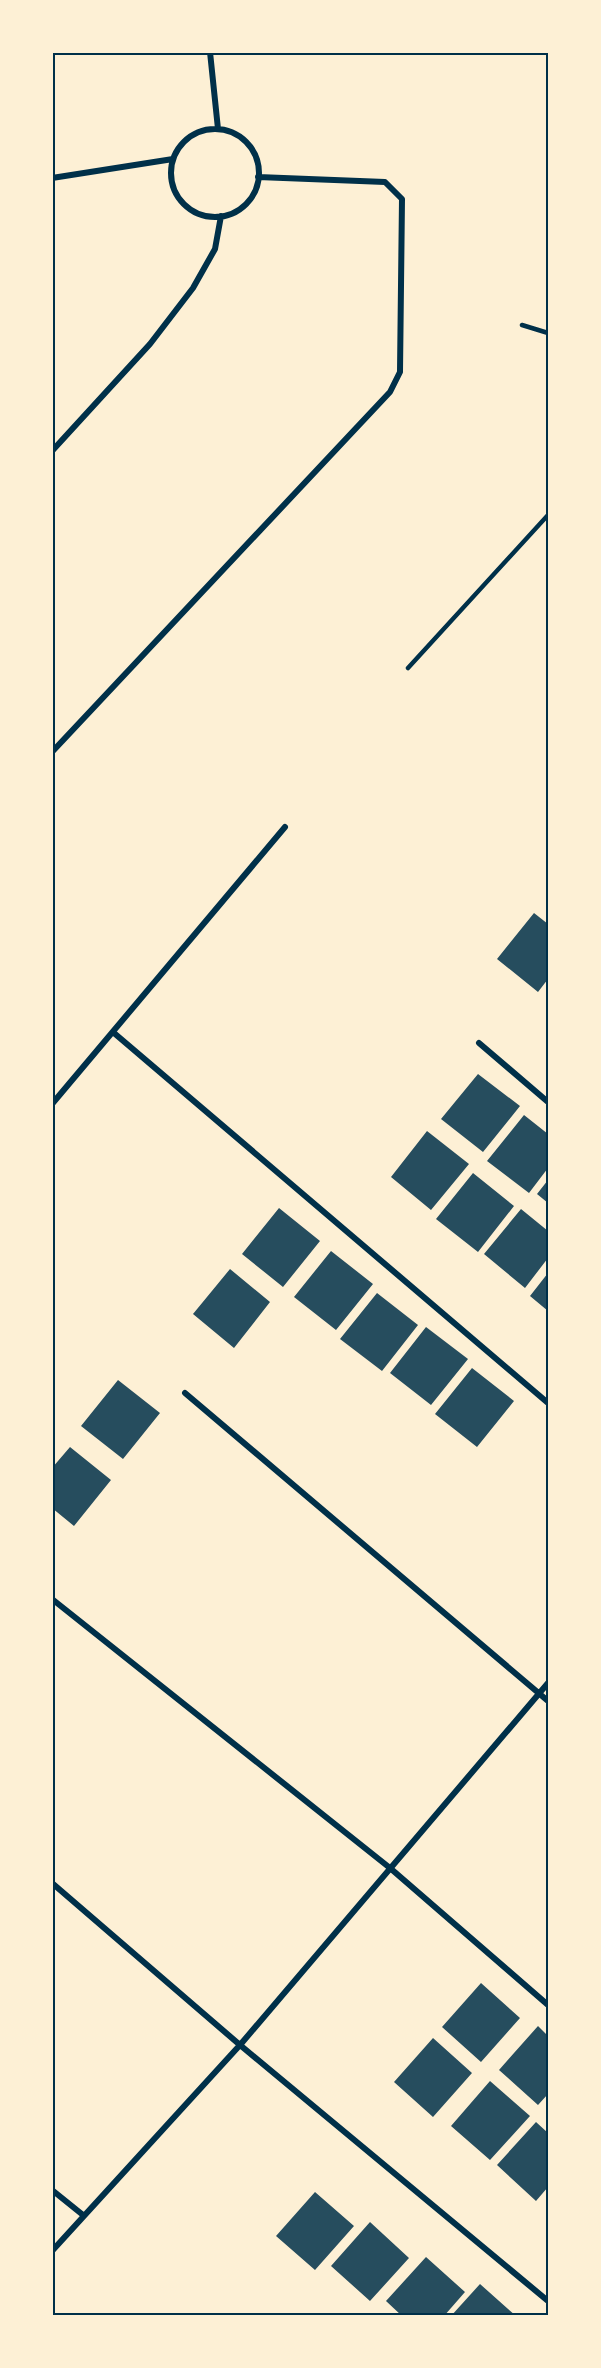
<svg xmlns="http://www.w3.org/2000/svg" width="601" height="2368" font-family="'Asap Condensed',sans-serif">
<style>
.building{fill:#264d5e}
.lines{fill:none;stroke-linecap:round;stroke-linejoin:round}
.service{stroke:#003049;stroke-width:4.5}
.minor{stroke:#003049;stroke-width:6}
.neatline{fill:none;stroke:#003049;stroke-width:2}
</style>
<rect width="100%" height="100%" fill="#fdf0d5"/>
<path class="building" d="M534,913L548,924V979L538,992L497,959Z
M478,1074L520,1106L483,1152L441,1119Z
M524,1115L548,1134V1168L529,1193L487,1161Z
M427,1131L469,1164L431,1210L391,1177Z
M473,1173L514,1206L478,1252L436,1219Z
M548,1180V1203L537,1194Z
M279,1208L320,1241L283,1287L242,1254Z
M521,1209L548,1231V1258L525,1288L484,1254Z
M331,1251L373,1284L336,1330L294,1297Z
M230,1269L270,1302L234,1348L193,1314Z
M548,1273V1311L530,1296Z
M377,1293L418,1325L382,1371L340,1339Z
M426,1327L468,1359L431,1405L390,1373Z
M472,1368L514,1401L477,1447L435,1414Z
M118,1380L160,1413L123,1459L81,1426Z
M70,1447L111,1480L74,1526L52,1508V1468Z
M481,1983L520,2018L481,2062L442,2027Z
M538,2026L548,2036V2094L538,2105L499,2070Z
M433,2038L472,2073L433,2117L394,2082Z
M490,2081L530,2116L490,2160L451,2126Z
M536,2122L548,2133V2187L536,2201L497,2165Z
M315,2192L354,2226L315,2270L276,2236Z
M370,2222L409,2258L370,2301L331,2266Z
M426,2257L465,2292L444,2316H402L386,2301Z
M480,2284L516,2316H451Z"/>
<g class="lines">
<path class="service" d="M522,325L548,333
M408,668L548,515"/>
<path class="minor" d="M210,52L218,129
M171 173a44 44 0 1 1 88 0a44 44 0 1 1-88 0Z
M52,178L173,159
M52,451L150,344L193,288L215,249L221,216
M52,752L390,392L400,372L402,199L385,182L258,177
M114,1033L548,1403
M479,1043L548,1102
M52,1104L285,827
M185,1393L548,1701
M52,1599L390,1868L548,2005
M52,1883L240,2045L548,2301
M52,2190L83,2215
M52,2251L240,2045L548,1683"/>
</g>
<rect width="601" height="2368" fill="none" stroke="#fdf0d5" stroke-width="108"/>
<rect x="54" y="54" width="493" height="2260" class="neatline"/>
</svg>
